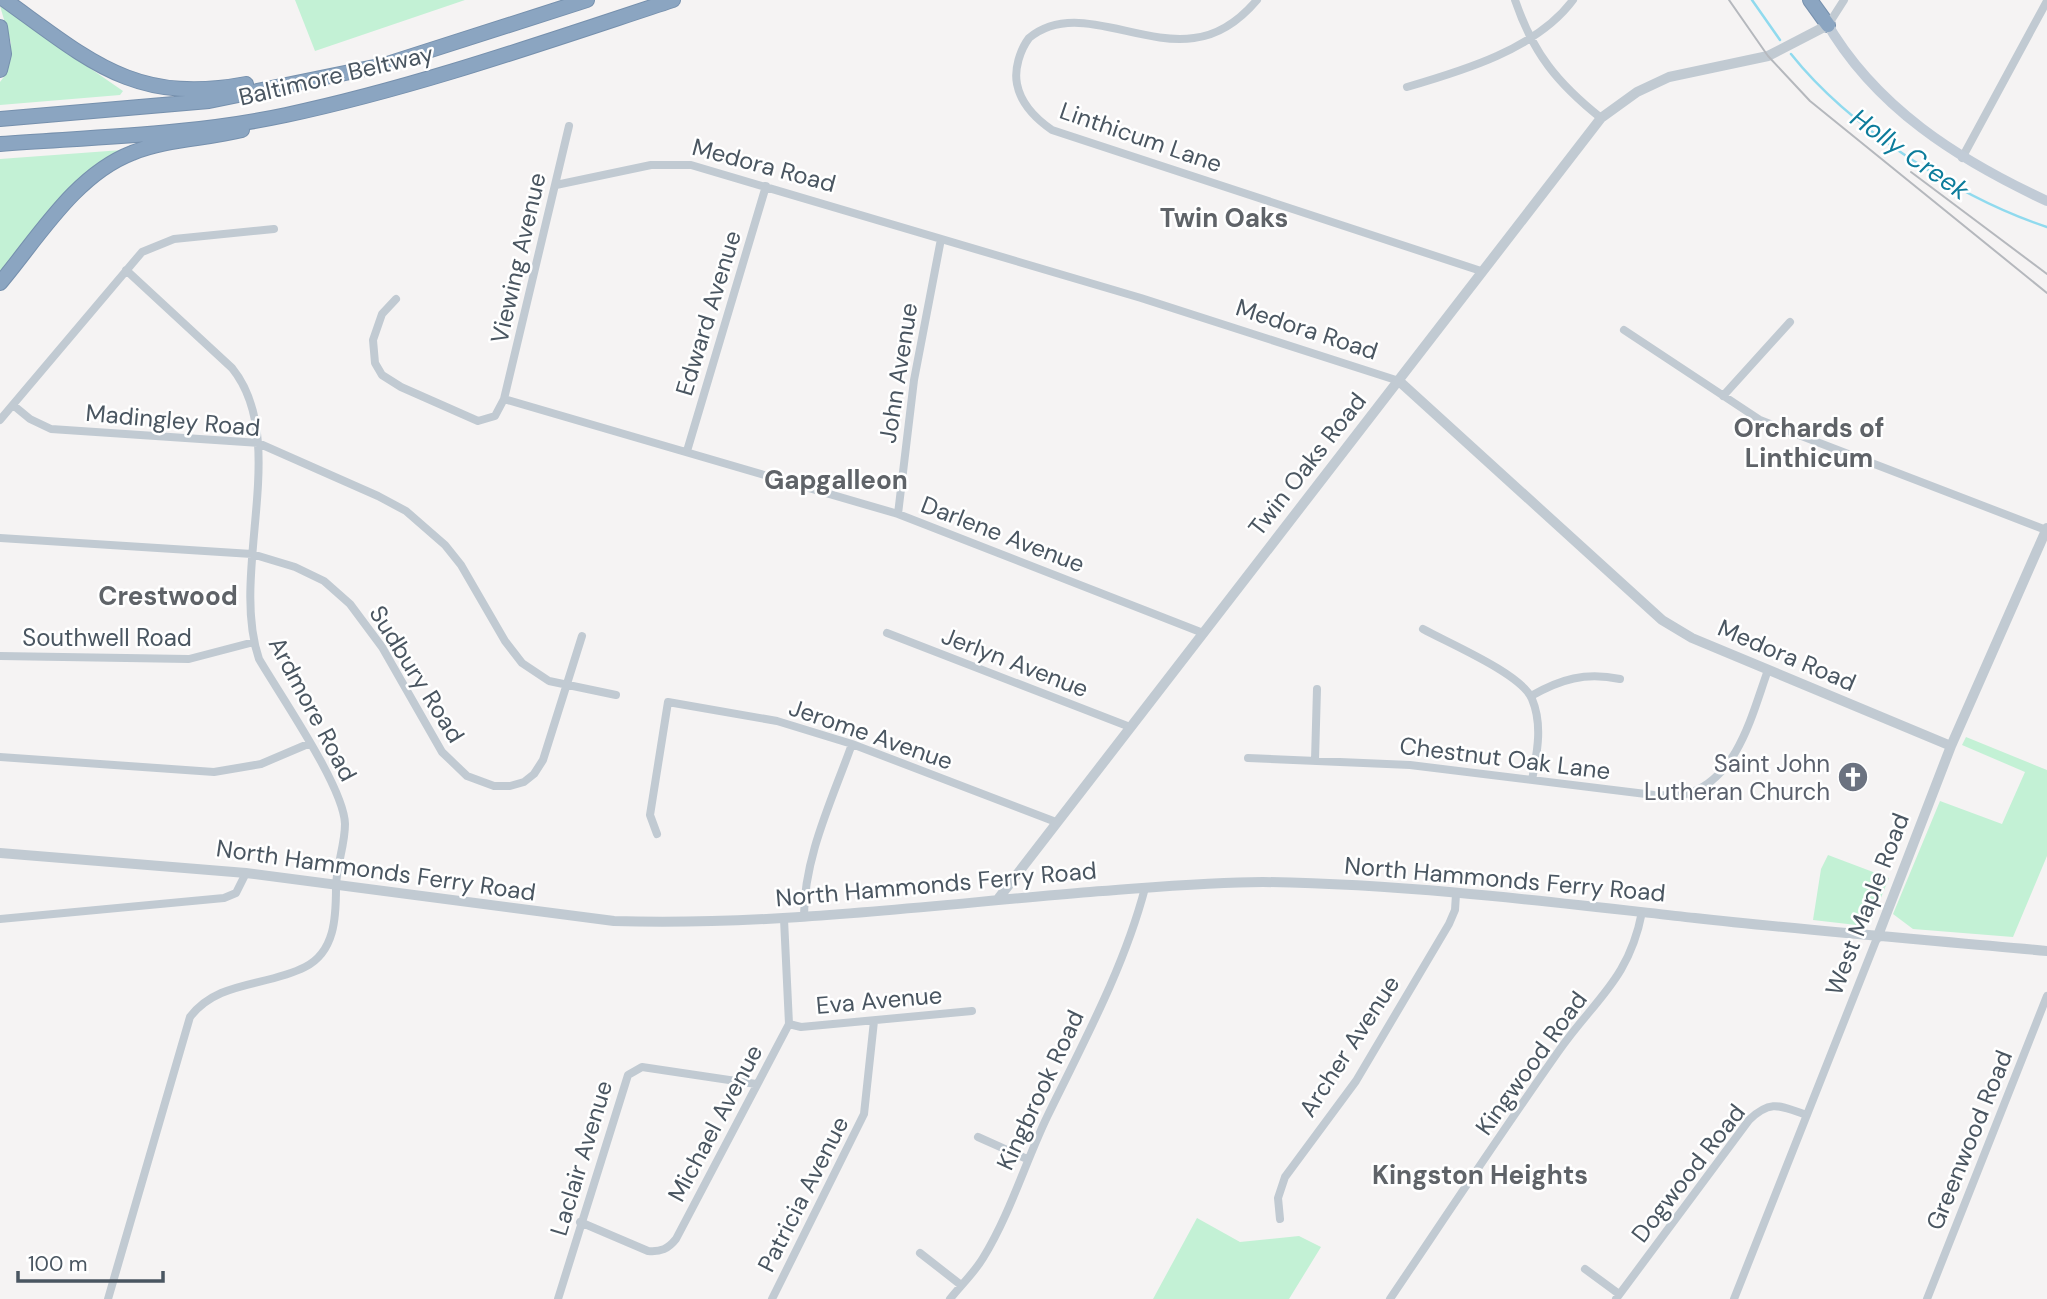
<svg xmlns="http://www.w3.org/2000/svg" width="2047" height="1299" font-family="'DM Sans',sans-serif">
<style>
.green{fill:#c3f1d5}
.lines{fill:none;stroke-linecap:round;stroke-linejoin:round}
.stream{stroke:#90daee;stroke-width:2.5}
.motorway-casing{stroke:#7690ad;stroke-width:16}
.minor{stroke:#c1cad2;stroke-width:8}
.tertiary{stroke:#c1cad2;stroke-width:10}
.secondary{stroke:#c1cbd6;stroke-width:10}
.motorway{stroke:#8ba5c1;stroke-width:14}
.tram{stroke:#b5b8bd;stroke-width:2}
.labels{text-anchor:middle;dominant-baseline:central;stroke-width:5;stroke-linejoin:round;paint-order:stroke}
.street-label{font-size:24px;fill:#4a5661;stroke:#fff}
.worship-label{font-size:24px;fill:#5b616d;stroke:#fff;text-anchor:end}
.water-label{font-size:26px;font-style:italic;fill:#0c7c9b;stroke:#fff}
.neighbourhood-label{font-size:26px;font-weight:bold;fill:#5f6368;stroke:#fff}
</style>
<rect width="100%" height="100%" fill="#f5f3f3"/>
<path class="green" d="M295,0H465L315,51Z
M0,6L123,91L120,95L0,105V82L6,74L11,43Z
M122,150L0,273V159Z
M1966,737L2047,770V856L2013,937L1913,929L1893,914L1940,801L2002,824L2025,772L1962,745Z
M1828,855L1889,878L1871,922L1865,926L1813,920L1821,869Z
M1197,1218L1240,1242L1299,1236L1321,1247L1289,1299H1153Z"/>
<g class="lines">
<path class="stream" d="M1752,0L1780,40
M1791,54C1849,127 1959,198 2047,227"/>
<g class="motorway-casing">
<path id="motorway" d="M5,0C90,61 135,105 246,84
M1810,0L1828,25
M0,27L4,54L0,70
M0,119L209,101L384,65L587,0
M0,144C95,137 192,135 286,115C417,87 545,42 673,0
M0,283C38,238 75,175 132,153C166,139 206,139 242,130"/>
</g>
<path class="minor" d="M1257,0C1240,20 1220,35 1194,38C1137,46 1075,0 1029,38C1020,50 1014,69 1017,84C1021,105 1036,119 1052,130L1481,271
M1515,0C1533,53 1557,83 1601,118
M1828,25L1844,0
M1407,87C1462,71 1537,49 1573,0
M1962,158L2047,1
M556,185L651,165H691L1141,298L1399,381
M396,299L382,314L373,340L375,363L382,375L401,387L478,421L495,416L504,399L569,126
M1624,330L1760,420L2046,530
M1723,396L1790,322
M504,399L898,514L1203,633
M13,405L30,419L51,429L258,443L378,496L406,511L445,545L461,565L505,641L522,663L549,681L616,695
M0,420L142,252L174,239L274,229
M687,451L766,186
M898,514L914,380L941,239
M0,538L252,554L295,567L324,581L350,604L382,647L442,752L467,776L494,786H510L524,782L534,774L543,760L582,636
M1423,629C1448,643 1522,674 1532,699C1543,725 1537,753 1532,780
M887,633L1130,727
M0,656L189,659L254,642
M1531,696C1561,679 1585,672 1620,679
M0,757L214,772L261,764L308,744
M1248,758L1410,765L1654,795C1664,795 1677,797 1687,794C1738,778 1752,714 1768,670
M1315,760L1317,689
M657,834L650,815L668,702L777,721L852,744L1056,822
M804,916C804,857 832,800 852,744
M0,919L224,898L236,893L246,873
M789,1024L801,1027L972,1011
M978,1137L1027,1159
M1280,1219L1278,1198L1285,1177L1356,1081L1449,924L1455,910L1456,894
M580,1222L648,1251C661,1252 668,1249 676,1239L789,1024L784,919
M920,1253L961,1285
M1585,1269L1619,1294
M108,1299L190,1017C218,980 266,987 305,967C335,952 336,917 336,888C336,866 345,846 345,824C344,787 280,695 259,659C229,571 291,441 232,368L126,270
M558,1299L628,1075L642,1067L756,1084
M772,1299L864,1114L874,1021
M950,1299C961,1285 974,1273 983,1258C1010,1214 1025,1163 1047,1117C1083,1043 1124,968 1145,888
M1390,1299C1446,1216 1501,1133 1558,1052C1594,1000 1629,980 1642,912
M1616,1299L1749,1120C1771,1099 1780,1106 1807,1115
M1734,1299L1877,938
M1927,1299L2047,996"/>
<path class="tertiary" d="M1399,381L1662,620L1692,638L1951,746
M0,853L246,873L614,921C773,926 931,905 1090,892C1147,888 1205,882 1263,882C1407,884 1551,902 1695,918C1812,931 1929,940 2047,951
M998,899L1601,118L1637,92L1669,77L1768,56L1828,25
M1877,938L1951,746L2047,528"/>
<path class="secondary" d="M1825,20C1875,108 1959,160 2047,201"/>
<use href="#motorway" class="motorway"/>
<path class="tram" d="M1729,0L1768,56L1810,101L2047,293
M1911,172L2047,274"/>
</g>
<defs>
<g id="church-disc" transform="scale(1.575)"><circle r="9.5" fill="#6b7280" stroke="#fff"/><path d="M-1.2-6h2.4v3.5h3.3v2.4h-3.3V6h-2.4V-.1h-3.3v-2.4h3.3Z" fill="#fff"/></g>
</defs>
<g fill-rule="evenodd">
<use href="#church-disc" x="1853" y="777"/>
</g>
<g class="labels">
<g class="street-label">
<text transform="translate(336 75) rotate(-13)">Baltimore Beltway</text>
<text transform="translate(1141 137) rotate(19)">Linthicum Lane</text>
<text transform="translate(764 165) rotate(15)">Medora Road</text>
<text transform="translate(518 258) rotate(-77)">Viewing Avenue</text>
<text transform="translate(708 313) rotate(-73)">Edward Avenue</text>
<text transform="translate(1307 329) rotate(18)">Medora Road</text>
<text transform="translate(898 373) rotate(-81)">John Avenue</text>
<text transform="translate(173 420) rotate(5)">Madingley Road</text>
<text transform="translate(1307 464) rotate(-52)">Twin Oaks Road</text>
<text transform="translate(1003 534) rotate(21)">Darlene Avenue</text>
<text x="107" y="637">Southwell Road</text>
<text transform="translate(1787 655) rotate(23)">Medora Road</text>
<text transform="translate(1015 662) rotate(21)">Jerlyn Avenue</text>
<text transform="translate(417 674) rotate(58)">Sudbury Road</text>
<text transform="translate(313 709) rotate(62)">Ardmore Road</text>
<text transform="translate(871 734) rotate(19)">Jerome Avenue</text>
<text transform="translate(1505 758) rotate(7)">Chestnut Oak Lane</text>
<text transform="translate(376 870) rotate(8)">North Hammonds Ferry Road</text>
<text transform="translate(1505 879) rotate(5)">North Hammonds Ferry Road</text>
<text transform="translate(936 884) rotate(-5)">North Hammonds Ferry Road</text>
<text transform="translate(1867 904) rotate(-69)">West Maple Road</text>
<text transform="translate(879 1000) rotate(-5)">Eva Avenue</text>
<text transform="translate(1349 1046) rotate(-57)">Archer Avenue</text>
<text transform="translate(1531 1063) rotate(-54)">Kingwood Road</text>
<text transform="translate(1040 1090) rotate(-65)">Kingbrook Road</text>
<text transform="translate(715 1123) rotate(-62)">Michael Avenue</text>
<text transform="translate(1969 1140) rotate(-68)">Greenwood Road</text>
<text transform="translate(581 1158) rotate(-73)">Laclair Avenue</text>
<text transform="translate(1688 1173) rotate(-52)">Dogwood Road</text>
<text transform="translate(803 1194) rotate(-63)">Patricia Avenue</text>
</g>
<g class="worship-label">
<text x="1830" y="763">Saint John<tspan x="1830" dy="28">Lutheran Church</tspan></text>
</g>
<g class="water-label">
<text transform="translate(1910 154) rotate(35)">Holly Creek</text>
</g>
<g class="neighbourhood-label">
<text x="1224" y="218">Twin Oaks</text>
<text x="1809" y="428">Orchards of<tspan x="1809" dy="30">Linthicum</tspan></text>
<text x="836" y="480">Gapgalleon</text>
<text x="168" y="596">Crestwood</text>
<text x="1480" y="1175">Kingston Heights</text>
</g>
</g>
<path d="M18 1271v10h145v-10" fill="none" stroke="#4a5661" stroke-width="3.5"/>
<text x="28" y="1271" font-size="21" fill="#4a5661" stroke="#ffffff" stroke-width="5" paint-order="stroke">100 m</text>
</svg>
